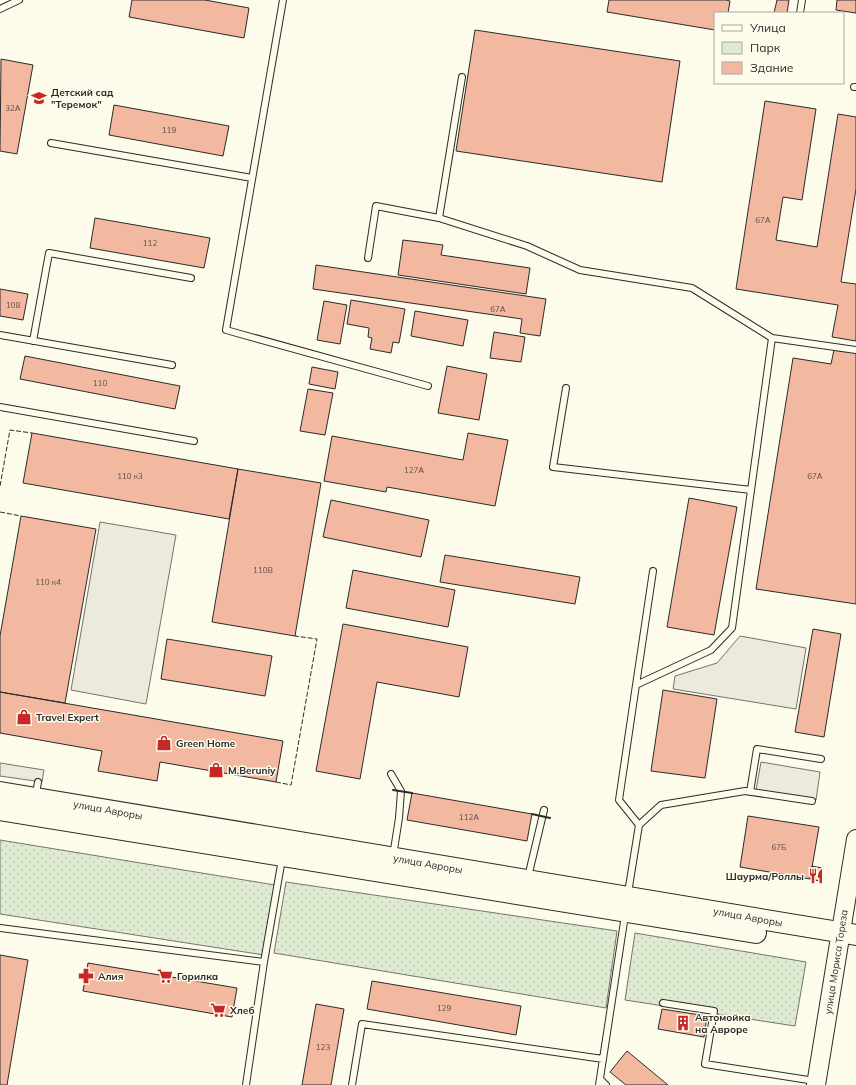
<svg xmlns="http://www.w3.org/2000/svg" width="856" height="1085" font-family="Mulish,sans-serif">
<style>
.green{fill:url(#green-dots);stroke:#74746e}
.parking{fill:#eceadb;stroke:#74746e}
.building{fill:#f2b8a0;stroke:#2b2b2b}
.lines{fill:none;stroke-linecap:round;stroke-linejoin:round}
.service-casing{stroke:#2b2b2b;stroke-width:8}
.secondary-casing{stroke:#2b2b2b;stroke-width:20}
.primary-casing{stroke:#2b2b2b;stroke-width:22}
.service{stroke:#fdfbea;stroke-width:6}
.secondary{stroke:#fdfbea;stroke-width:18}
.primary{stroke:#fdfbea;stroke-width:20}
.fence{stroke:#2b2b2b;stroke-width:1;stroke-dasharray:5 2;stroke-linecap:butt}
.wall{stroke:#2b2b2b;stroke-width:2}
.labels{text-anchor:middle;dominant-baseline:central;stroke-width:3;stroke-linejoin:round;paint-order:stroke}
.number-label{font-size:8px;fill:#5d4e48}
.poi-label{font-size:10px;font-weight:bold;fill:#2b2b2b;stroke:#fdfbea;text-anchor:start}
.street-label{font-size:10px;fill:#2b2b2b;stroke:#fdfbea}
</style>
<defs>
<pattern id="green-dots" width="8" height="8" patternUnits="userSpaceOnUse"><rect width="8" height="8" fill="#deebd1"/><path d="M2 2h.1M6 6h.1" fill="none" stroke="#bfcab4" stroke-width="1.8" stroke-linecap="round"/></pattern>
</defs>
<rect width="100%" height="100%" fill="#fdfbea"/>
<path class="green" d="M0,840L275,885L264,955L0,914Z
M286,882L617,931L606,1008L274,953Z
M635,933L806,962L795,1026L625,1000Z"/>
<path class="parking" d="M100,522L176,535L146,704L71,690Z
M740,636L806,648L796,709L673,689L675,676L717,663Z
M761,762L820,772L816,800L756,790Z
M0,763L44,770L42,782L0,776Z"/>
<path class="building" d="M132,0H205L249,8L244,38L129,17Z
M609,0H726L730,1L728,13H715V30L607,12Z
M777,0H789L787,13H774Z
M837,0H856V13L836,10Z
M475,30L680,61L662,182L456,151Z
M1,59L33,65L17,154L0,151Z
M765,101L816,109L802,200L783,197L776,240L817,247L838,114L856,117V189L841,282L856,284V341L832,337L838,305L736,289Z
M114,105L229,126L223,156L109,135Z
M95,218L210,238L204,268L90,248Z
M403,240L443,245L441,255L530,268L526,294L398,275Z
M316,265L546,299L540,336L520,333L522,319L313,289Z
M0,289L28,294L23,320L0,316Z
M351,300L405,309L399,343L393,342L391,353L370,349L372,338L368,337L369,328L347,324Z
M324,301L347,305L340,344L317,340Z
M415,311L468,320L463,346L411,336Z
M494,332L525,337L521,362L490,358Z
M834,350L856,353V604L756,589L793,358L831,364Z
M25,356L180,386L175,409L20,379Z
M447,366L487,374L479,420L438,413Z
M312,367L338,372L335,389L309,384Z
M308,389L333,393L325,435L300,431Z
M32,433L238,469L229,519L23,483Z
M468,433L508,440L495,506L387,487L386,492L324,481L332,436L463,460Z
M238,469L321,483L295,636L212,622Z
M689,498L737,507L714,635L667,627Z
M331,500L429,520L421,557L323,537Z
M21,516L96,529L65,703L0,692V636Z
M445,555L580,577L575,604L440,582Z
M353,570L455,590L448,627L346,608Z
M343,624L468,647L459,697L377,682L360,779L316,771Z
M813,629L841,634L824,737L795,732Z
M167,639L272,656L265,696L161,679Z
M663,690L717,699L705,778L651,771Z
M0,692L283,741L276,782L160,762L157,781L98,771L102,751L0,733Z
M412,793L532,814L527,841L407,820Z
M748,816L819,827L810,879L740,867Z
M812,866L822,868L820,881L810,879Z
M0,955L28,960L7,1085H0Z
M88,963L237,988L232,1017L83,991Z
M372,981L521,1006L516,1035L367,1009Z
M316,1004L344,1009L331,1085H302Z
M662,1009L707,1016L704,1037L658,1029Z
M627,1051L668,1085H626L610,1072Z"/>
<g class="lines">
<g class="service-casing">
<path id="service" d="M283,0L226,330L428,386
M0,9L19,0
M800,13L802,0
M462,77L439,218L527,246L580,270L692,288L772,338
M854,87H856
M51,143L252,178
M368,258L376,206L439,218
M0,335L172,365
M33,341L49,253L191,278
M566,388L553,467L751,490
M0,407L194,441
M636,685L653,571
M391,774L401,791L399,818L393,856
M750,792L757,749L821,759
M36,794L38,782
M639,825L661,805L745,791L812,801
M528,877L544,810
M628,893L639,825L619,800L636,685L711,650L732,628L772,338L856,350
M0,928L264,962L246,1085
M264,962L282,859
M663,1003L714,1011L705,1064L815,1081
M600,1079L606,1085
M352,1085L362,1024L603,1059
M599,1085L625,915"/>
</g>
<g class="secondary-casing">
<path id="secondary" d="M816,1085L856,839"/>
</g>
<g class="primary-casing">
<path id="primary" d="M0,792L856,935
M0,810L756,933"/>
</g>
<use href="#service" class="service"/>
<use href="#secondary" class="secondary"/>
<use href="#primary" class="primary"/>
<path class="fence" d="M0,486L10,430L32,433
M0,512L21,516
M276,782L291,785L317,639L295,636"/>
<path class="wall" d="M393,790L412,793
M532,814L550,818"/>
</g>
<defs>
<g id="school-bare" transform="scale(1.2)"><path d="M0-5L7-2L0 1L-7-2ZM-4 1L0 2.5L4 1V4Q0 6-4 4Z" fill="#c62828" stroke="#fdfbea" stroke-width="2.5" paint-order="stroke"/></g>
<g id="shop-bare" transform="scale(1.2)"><path d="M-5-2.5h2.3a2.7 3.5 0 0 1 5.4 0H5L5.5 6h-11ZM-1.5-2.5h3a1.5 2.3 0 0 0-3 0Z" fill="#c62828" stroke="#fdfbea" stroke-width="2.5" paint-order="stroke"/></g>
<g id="restaurant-bare" transform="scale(1.2)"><path d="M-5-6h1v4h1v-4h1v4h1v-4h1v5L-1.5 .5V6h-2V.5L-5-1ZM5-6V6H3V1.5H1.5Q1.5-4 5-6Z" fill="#c62828" stroke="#fdfbea" stroke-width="2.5" paint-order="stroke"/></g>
<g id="pharmacy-bare" transform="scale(1.2)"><path d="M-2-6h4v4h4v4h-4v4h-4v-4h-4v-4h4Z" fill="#c62828" stroke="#fdfbea" stroke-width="2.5" paint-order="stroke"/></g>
<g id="supermarket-bare" transform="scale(1.2)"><path d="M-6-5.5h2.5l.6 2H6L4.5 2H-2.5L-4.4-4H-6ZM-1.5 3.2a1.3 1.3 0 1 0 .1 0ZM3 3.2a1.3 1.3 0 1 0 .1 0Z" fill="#c62828" stroke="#fdfbea" stroke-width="2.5" paint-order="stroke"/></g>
<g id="building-bare" transform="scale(1.2)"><path d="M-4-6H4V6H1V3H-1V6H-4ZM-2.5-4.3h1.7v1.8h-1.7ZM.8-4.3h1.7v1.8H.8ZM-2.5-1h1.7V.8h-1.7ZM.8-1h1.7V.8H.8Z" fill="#c62828" stroke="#fdfbea" stroke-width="2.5" paint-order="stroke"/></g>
</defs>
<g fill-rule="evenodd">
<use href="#school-bare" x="39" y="98"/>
<use href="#shop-bare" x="24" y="717"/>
<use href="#shop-bare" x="164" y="743"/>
<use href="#shop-bare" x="216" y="770"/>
<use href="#restaurant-bare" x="816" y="876"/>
<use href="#pharmacy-bare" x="86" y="976"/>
<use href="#supermarket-bare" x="165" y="976"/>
<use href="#supermarket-bare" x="218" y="1010"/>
<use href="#building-bare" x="683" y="1023"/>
</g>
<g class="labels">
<g class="number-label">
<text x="13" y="108">32А</text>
<text x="169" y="130">119</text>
<text x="763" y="220">67А</text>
<text x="150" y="243">112</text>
<text x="13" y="305">108</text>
<text x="498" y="309">67А</text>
<text x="100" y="383">110</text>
<text x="414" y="470">127А</text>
<text x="130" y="476">110 к3</text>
<text x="815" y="476">67А</text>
<text x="263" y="570">110В</text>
<text x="48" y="582">110 к4</text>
<text x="469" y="817">112А</text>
<text x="779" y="847">67Б</text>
<text x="444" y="1008">129</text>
<text x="323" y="1047">123</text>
</g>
<g class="poi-label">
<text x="51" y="92">Детский сад<tspan x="51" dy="12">"Теремок"</tspan></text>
<text x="36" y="717">Travel Expert</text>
<text x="176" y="743">Green Home</text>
<text x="228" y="770">M.Beruniy</text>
<text x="804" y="876" text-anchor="end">Шаурма/Роллы</text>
<text x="98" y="976">Алия</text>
<text x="177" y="976">Горилка</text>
<text x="230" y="1010">Хлеб</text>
<text x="695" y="1017">Автомойка<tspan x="695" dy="12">на Авроре</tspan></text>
</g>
<g class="street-label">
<text transform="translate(108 810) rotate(10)">улица Авроры</text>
<text transform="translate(428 864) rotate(10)">улица Авроры</text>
<text transform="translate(748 917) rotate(10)">улица Авроры</text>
<text transform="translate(836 962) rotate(-81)">улица Мориса Тореза</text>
</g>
</g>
<rect x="714" y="12" width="130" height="72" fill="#fdfbea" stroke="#a9a89e"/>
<rect x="722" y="25" width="20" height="6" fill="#fdfbea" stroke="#a9a89e"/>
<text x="750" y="32" font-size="12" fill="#2b2b2b">Улица</text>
<rect x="722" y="42" width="20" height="12" fill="#deebd1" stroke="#a9a89e"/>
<text x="750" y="52" font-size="12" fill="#2b2b2b">Парк</text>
<rect x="722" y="62" width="20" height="12" fill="#f2b8a0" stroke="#a9a89e"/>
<text x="750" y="72" font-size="12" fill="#2b2b2b">Здание</text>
</svg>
